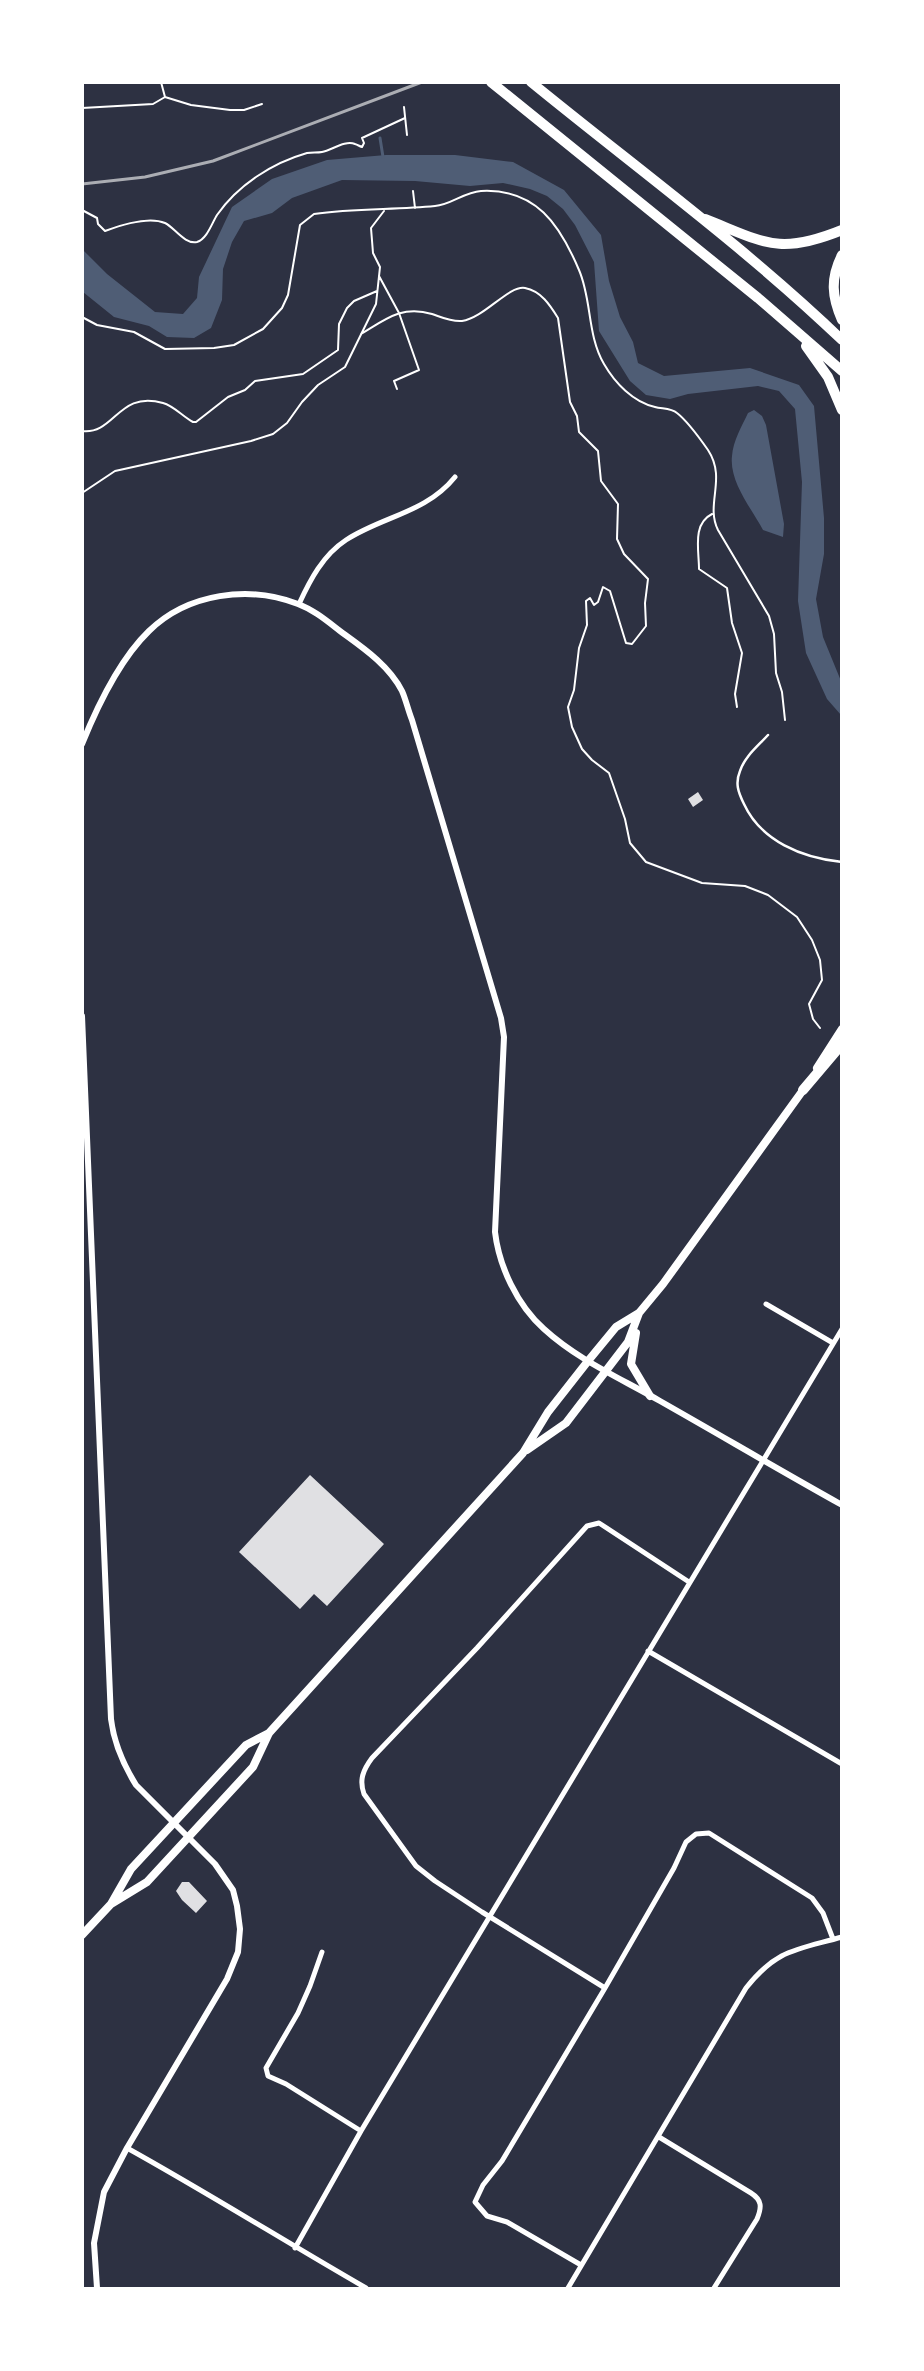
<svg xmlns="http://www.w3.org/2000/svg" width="924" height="2371" font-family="'Sofia Sans Condensed',sans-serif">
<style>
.water{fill:#4f5d75}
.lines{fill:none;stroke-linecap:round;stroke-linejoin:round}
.stream{stroke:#4f5d75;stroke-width:3}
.building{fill:#e0e0e3}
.path{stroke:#fff;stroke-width:2}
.service{stroke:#fff;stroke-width:2.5}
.minor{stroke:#fff;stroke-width:5}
.tertiary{stroke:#fff;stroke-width:6}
.secondary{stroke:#fff;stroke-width:8}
.motorway{stroke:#fff;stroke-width:10}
.rail{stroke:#abadb3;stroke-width:3}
</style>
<rect width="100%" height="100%" fill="#2d3142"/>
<path class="water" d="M386,155H455L513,162L564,190L601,235L609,281L620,317L633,342L638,363L664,376L750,368L799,385L814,406L824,518V554L816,599L823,637L841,681V715L827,699L806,653L798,601L802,482L795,409L779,391L758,386L688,394L670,399L646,395L630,381L599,331L594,262L575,225L563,209L547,196L530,189L503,183L470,186L415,181L342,180L292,198L272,213L244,221L232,242L223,269L222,300L211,328L194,338L167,337L149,326L114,317L83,292V250L107,274L155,312L183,314L197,298L199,277L232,207L272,179L327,160Z
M754,410L762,416L766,425L784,524L783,537L763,530C752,509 729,482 732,456C733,441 742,426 748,413Z"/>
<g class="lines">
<path class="stream" d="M380,138L383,157"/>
</g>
<path class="building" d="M698,792L703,800L693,807L688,799Z
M310,1475L384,1544L327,1606L314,1594L300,1609L239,1552Z
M182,1882H189L207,1901L196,1913L182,1900L176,1891Z"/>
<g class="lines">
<path class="path" d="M165,97L191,105L230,110H244L262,104
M404,107L407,135
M82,108L153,104L165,97L161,82
M413,191L415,208
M82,210L97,218L98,224L105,231C121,225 148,216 165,223C174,227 185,245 197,242C207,239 212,223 217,215C238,185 272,163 307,153C312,152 317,153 322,152C332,150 345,140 355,144C358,145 359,146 362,147L364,143L362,138L405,118
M379,276L399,313L419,370L394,381L397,389
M82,317L97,325L134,332L165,349L214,348L234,345L263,329L282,308L288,295L300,225L314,214C354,208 395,210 435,206C451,205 464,192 481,191C536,188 560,225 579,270C592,300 587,335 604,364C615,383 633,402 655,407C662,409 671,408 677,413C686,420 701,440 708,450C727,479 705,504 718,530L769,616L774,634L776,673L782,692L785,720
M361,334C386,319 402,305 432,314C441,317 451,322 462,321C484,318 509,285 525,288C541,291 550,305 558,318L570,402L577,416L579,432L598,451L601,481L618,504L617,539L624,554L648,579L645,603L646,626L632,644L626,643L610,591L603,587L598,602L594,605L590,598L586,601L587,625L579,648L574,690L568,707L572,727L582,749L592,760L609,773L625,819L630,843L646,862L702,883L745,886L768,895L797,917L812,940L820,960L822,980L809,1004L813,1019L820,1028
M82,431C115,435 118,390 163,403C174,406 182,416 193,422H196L228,397L245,390L255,381L303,374L338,350L339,324L347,308L354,301L377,291
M82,493L115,471L251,441L273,434L287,423L302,402L318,385L345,367L376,304L380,267L373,253L371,228L384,211
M712,514C692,524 699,550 699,569L727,588L732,623L742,653L735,694L737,707"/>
<path class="service" d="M768,735C758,746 745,756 740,771C735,783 738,792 744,804C761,841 802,858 842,862"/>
<path class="minor" d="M299,604C310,580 323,555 346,540C383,516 426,513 455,477
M766,1304L833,1343
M648,1651L842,1764
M322,1952L310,1986L298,2013L266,2068L268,2076L286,2084L361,2131
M605,1988L482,1912L435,1881L416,1866L364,1794C359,1780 363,1770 372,1758L477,1648L587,1526L599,1523L689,1582
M659,2137L751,2193C762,2200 762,2207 757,2219L714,2288
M127,2148C208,2193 286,2242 366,2288
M295,2248L361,2131L842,1329
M581,2265L507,2222L487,2216L475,2202L483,2185L502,2161L605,1988L674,1868L686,1842L696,1834L709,1833L812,1898L823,1913L833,1939
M568,2288L746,1988C777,1949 796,1950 842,1937"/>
<path class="tertiary" d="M82,744C97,707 120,659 149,631C188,593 249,585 298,604C314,610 327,621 340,631C362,647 389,665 402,691C406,700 408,710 412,720L501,1018L504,1037L495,1232C499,1266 517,1305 544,1329C578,1360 620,1378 660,1401C720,1435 781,1471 842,1505
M82,1016L111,1719C114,1744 123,1764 136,1785L215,1864L233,1890L237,1906L240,1929L238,1952L227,1979L127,2148L104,2192L94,2243L97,2288"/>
<path class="secondary" d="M817,1068L842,1029
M636,1333L631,1364L650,1396
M527,1450L566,1423L628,1342L639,1313
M111,1904L147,1882L253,1767L269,1733L523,1453L548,1412L588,1361L616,1327L639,1313L663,1284L806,1086
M82,1935L111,1904L131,1869L246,1745L269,1733"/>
<path class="motorway" d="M491,82L758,298L842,371
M531,82C635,167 745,247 842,340
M705,219C764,242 778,256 842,230
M842,255C830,279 832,297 842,320
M806,346L828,377L842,410
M803,1090L842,1044"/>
<path class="rail" d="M82,184L145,177L213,161L422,82"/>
</g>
<rect width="924" height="2371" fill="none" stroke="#ffffff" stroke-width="168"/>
</svg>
